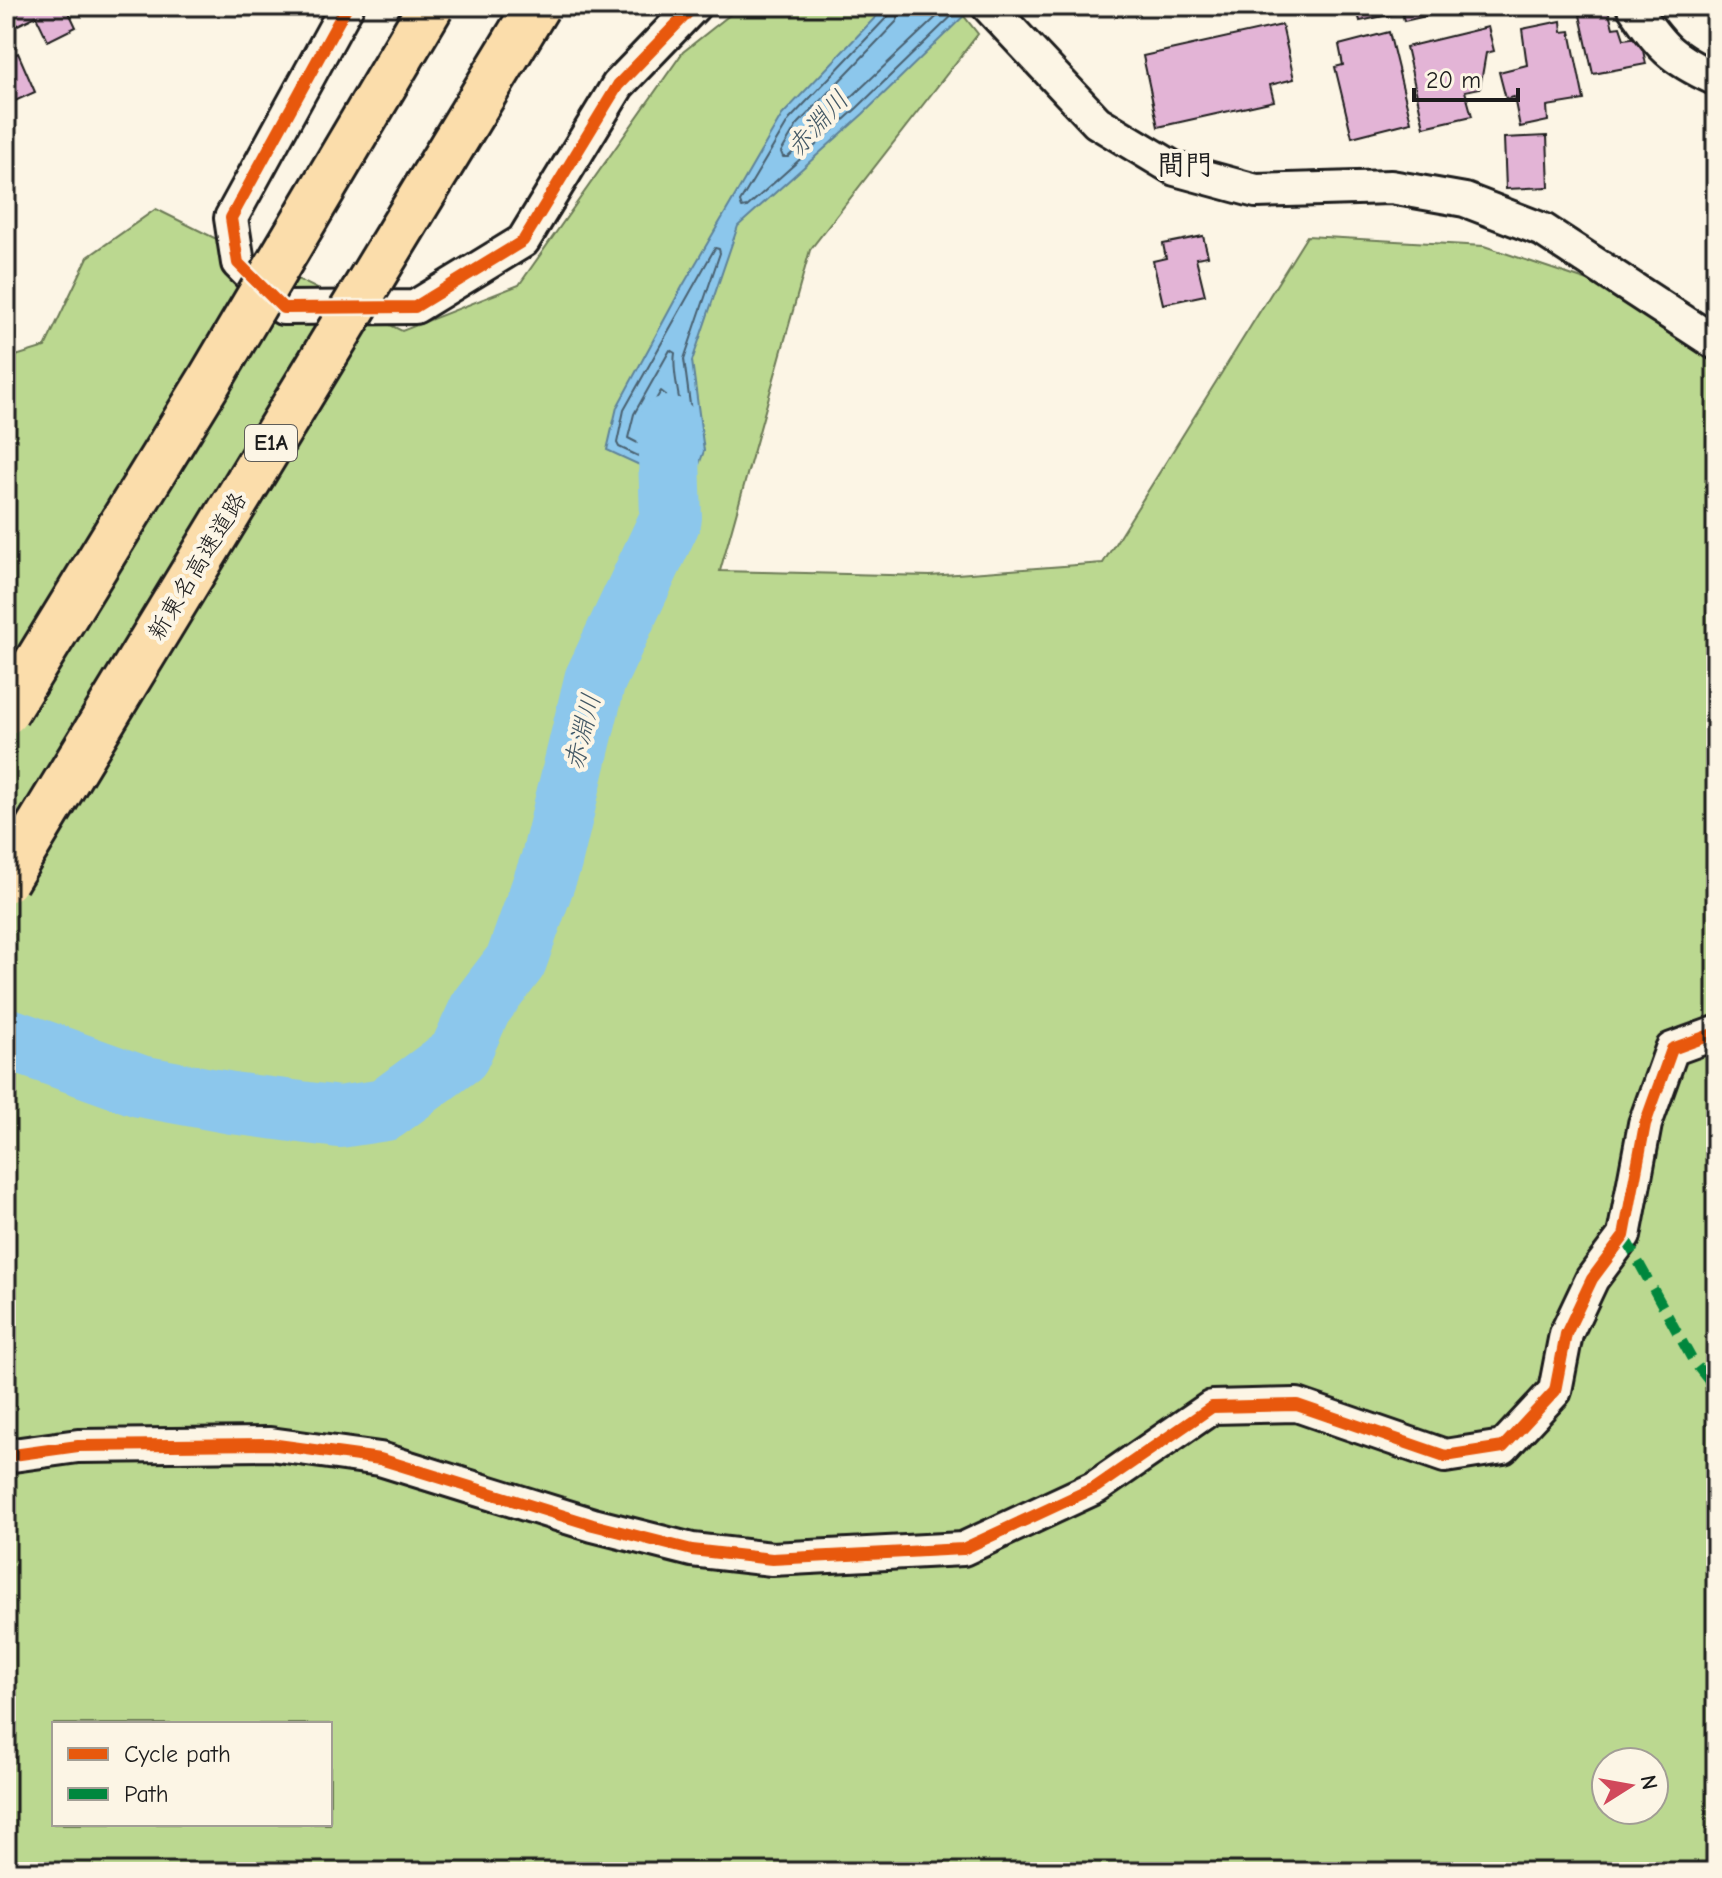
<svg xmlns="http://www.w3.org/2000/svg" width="1722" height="1878" font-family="'Comic Neue','Klee One',sans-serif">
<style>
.green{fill:#bbd890;stroke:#6c7a56;stroke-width:2;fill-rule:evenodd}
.water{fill:#8cc7ec;stroke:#5f8399;stroke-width:2}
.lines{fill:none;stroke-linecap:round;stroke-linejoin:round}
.shore{stroke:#49606f;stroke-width:2}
.river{stroke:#8cc7ec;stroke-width:62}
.building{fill:#e3b4d6;stroke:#1c1c1c;stroke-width:2}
.street-casing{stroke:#1c1c1c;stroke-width:38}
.street{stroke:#fcf5e5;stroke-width:32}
.highway-bridge-casing{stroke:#1c1c1c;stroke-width:50;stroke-linecap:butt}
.highway-bridge{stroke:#fbddab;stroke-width:44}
.quiet{stroke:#00873e;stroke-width:10;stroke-dasharray:20 10;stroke-linecap:butt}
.cycleway-casing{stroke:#fcf5e5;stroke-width:17}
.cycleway{stroke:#e8590c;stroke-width:12}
.labels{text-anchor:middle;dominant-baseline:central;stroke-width:8;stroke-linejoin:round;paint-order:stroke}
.shield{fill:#fcf5e5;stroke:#5f5d58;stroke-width:2}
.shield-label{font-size:22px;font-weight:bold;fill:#1c1c1c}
.street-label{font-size:24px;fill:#1c1c1c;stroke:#fcf5e5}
.water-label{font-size:26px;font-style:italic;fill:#435865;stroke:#fcf5e5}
.quarter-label{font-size:28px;font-weight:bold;fill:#1c1c1c;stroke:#fcf5e5}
</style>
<rect width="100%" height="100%" fill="#fcf5e5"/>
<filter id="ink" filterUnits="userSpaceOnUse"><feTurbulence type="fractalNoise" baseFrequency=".0125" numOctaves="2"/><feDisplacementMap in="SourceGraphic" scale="16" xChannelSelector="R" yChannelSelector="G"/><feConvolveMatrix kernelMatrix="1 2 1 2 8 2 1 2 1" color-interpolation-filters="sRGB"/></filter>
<g filter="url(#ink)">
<path class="green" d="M741,6H956L978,34L810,250L720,571L930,576L1103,563L1307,236L1484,246L1716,324V1872H6V359L45,347L88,257L156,209L402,331L519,285L683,52ZM54,1724H330V1824H54ZM1606,1762H1654V1810H1606Z"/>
<path class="water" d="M886,6H974L863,114L738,226L692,361L704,451L676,527L657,473L607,450L617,407L682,287L782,115Z"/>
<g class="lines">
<path class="shore" d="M892,6L889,15L789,120L740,202L742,208L747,207L857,108L962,6
M902,6L897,21L797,125L781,152L783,157H788L948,6
M715,248L719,249L720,253L684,359L696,450L680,493L675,495L662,467L619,447L617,443L624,410Z
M670,350L675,353C670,383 697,445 676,467L667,458L628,438L634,414Z
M661,391L666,395L672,441L669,445L642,431L645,418Z"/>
<path class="river" d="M6,1038L140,1086L232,1103L339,1117L385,1110L459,1055L481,1007L516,961L551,862L595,680L671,518L668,427"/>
</g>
<path class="building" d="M6,6H66L76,27L48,41L36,16L6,31Z
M1356,6H1470L1404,21L1402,12L1360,21Z
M1578,6H1607L1613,28L1620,27L1624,39L1640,37L1646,64L1593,74Z
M1714,11H1716V64L1712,63Z
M1561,21L1562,32L1570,31L1584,100L1547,106L1548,121L1520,127L1514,97L1506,99L1499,72L1527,65L1522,29Z
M1282,25L1294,79L1270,85L1274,101L1158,127L1143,56Z
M1488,27L1494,51L1486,53L1480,88L1465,91L1472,116L1424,127L1406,47Z
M1389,32L1411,122L1352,137L1335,67L1343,65L1339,45Z
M18,53L35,92L6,105V59Z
M1547,136L1549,187L1506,189L1504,138Z
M1203,236L1208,256L1196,258L1205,295L1163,304L1153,261L1166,258L1163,244Z"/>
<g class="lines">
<g class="street-casing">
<path id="street" d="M347,6L231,218L238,263L283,308L415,307L523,241L618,85L694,6
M988,6L1097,122L1175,169L1256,191L1391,187L1465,200L1543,230L1716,343
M1633,6C1661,47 1670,58 1716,79
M6,1456L78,1446L270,1444L380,1459L593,1525L692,1550L772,1559L963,1549L1096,1487L1212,1407L1297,1405L1445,1456L1503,1447L1555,1391L1566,1334L1592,1279L1624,1236L1645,1124L1672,1049L1716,1033"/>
</g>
<use href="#street" class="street"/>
<g class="highway-bridge-casing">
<path id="highway-bridge" d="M6,712L208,383L431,6
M6,880L537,6"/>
</g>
<use href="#highway-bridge" class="highway-bridge"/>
<path class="quiet" d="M1624,1236L1693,1361L1716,1390"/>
<g class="cycleway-casing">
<path id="cycleway" d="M347,6L231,218L238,263L283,308L415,307L523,241L618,85L694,6
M6,1456L78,1446L270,1444L380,1459L593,1525L692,1550L772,1559L963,1549L1096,1487L1212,1407L1297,1405L1445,1456L1503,1447L1555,1391L1566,1334L1592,1279L1624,1236L1645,1124L1672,1049L1716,1033"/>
</g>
<use href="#cycleway" class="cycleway"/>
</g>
</g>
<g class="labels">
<rect class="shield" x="245" y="425" width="52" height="36" rx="6"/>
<g class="shield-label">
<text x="271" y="443">E1A</text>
</g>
<g class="street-label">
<text transform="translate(197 566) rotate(-59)">新東名高速道路</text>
</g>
<g class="water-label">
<text transform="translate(818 124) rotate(-48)">赤淵川</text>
<text transform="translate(583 732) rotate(-76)">赤淵川</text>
</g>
<g class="quarter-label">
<text x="1185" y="165">間門</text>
</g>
</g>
<rect width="1722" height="1878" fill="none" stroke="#fcf5e5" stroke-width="32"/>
<rect x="16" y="16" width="1690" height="1846" fill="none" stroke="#1c1c1c" stroke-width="3" filter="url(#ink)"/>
<rect x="52" y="1722" width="280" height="104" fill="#fcf5e5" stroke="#a29e95" stroke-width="2"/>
<rect x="68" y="1748" width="40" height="12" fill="#e8590c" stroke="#a29e95" stroke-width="2"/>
<text x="124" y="1762" font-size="24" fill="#1c1c1c">Cycle path</text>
<rect x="68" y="1788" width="40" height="12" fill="#00873e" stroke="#a29e95" stroke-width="2"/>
<text x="124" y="1802" font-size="24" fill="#1c1c1c">Path</text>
<g transform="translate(1630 1786) rotate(79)"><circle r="38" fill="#fcf5e5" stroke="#a29e95" stroke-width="2"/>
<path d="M0-6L14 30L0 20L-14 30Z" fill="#d1495b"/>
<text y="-12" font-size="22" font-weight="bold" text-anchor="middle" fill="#1c1c1c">N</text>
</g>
<path d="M1414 88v12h104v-12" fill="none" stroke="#1c1c1c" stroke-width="4"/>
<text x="1426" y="88" font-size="24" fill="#1c1c1c" stroke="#fcf5e5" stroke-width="6" paint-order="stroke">20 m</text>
</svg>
